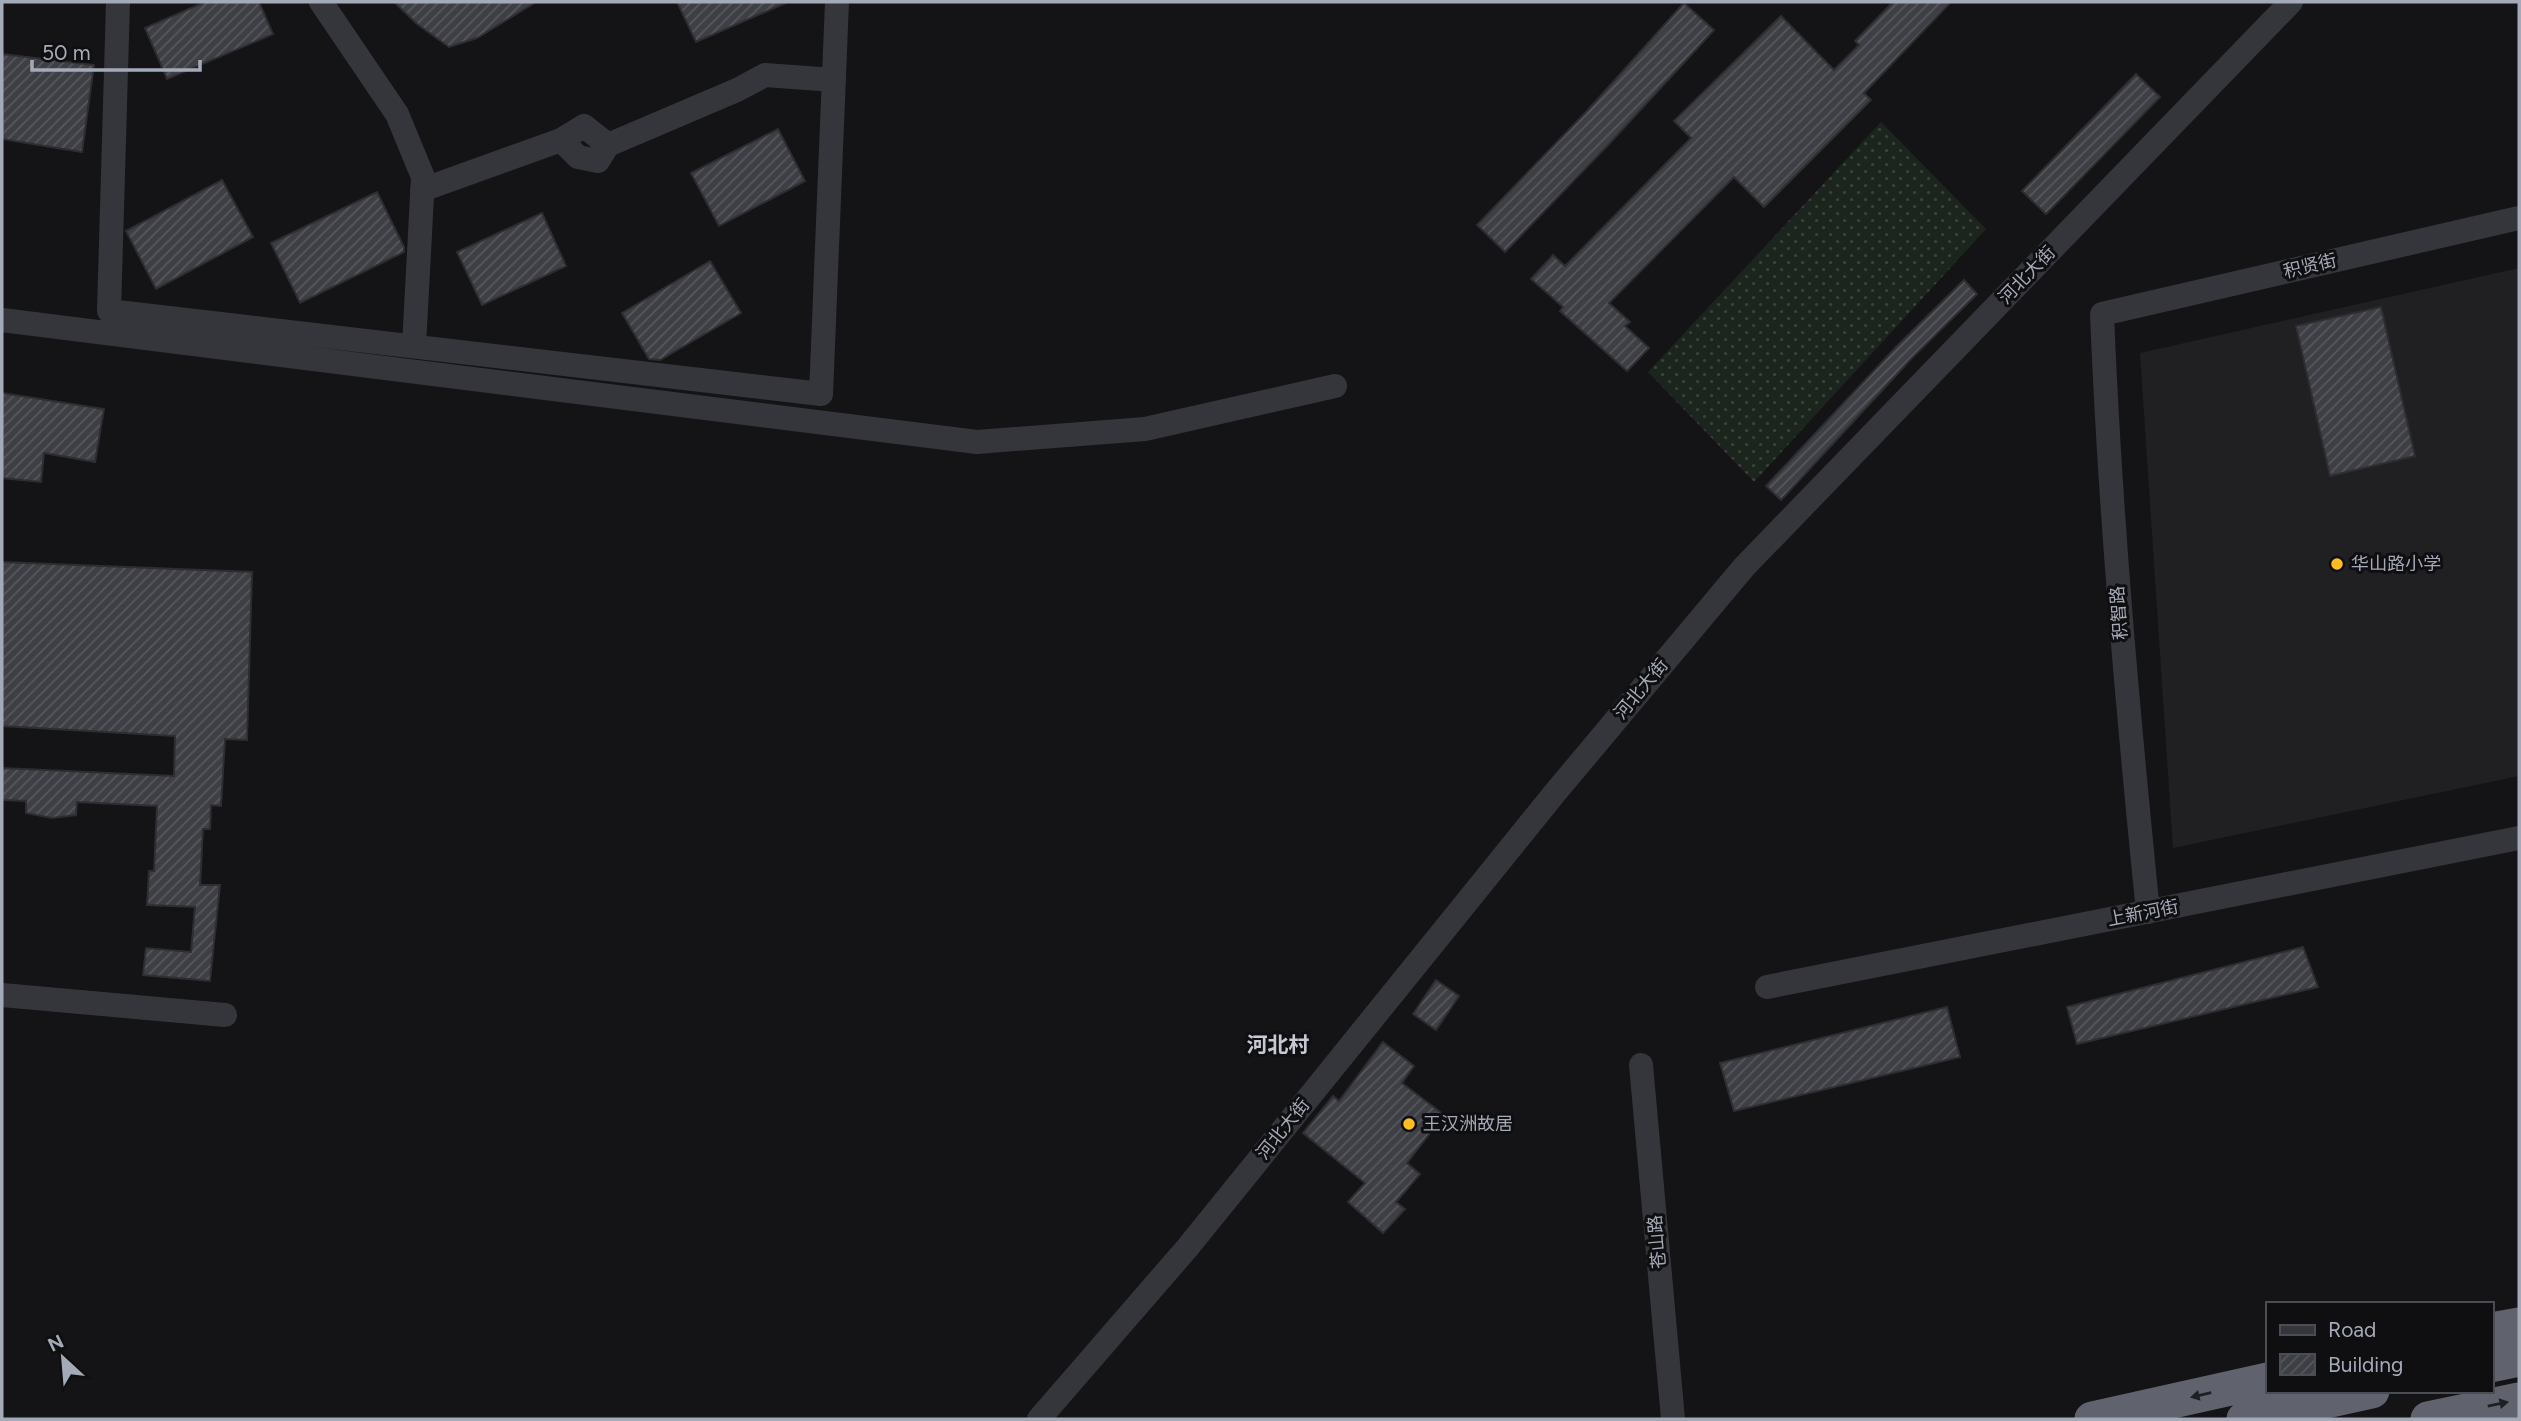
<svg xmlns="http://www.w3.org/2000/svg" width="2521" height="1421" font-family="Figtree,'Noto Sans SC',sans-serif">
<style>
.built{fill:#202023}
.grass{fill:url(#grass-dots)}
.building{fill:url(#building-hatch);stroke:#2e2e32;stroke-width:2}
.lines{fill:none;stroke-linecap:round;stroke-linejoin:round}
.minor{stroke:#35363c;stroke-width:24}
.highway{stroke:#60636d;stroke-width:35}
.oneway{fill:#1f2023}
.poi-dot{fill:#ffbc23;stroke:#0f0f11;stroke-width:2.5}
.labels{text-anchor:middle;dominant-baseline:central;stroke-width:6;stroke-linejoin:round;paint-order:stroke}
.street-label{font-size:18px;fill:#a5aab8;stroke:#0f0f11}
.poi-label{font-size:18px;fill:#a5aab8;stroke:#0f0f11;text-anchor:start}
.quarter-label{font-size:21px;font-weight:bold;fill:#c6c9d3;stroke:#0f0f11}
</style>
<defs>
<pattern id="grass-dots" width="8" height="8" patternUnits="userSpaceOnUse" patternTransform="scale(1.75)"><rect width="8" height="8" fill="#1c251d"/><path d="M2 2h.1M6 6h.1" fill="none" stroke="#3a423c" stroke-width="1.8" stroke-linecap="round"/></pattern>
<pattern id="building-hatch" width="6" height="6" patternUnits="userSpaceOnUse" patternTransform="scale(1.75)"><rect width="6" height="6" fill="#3e3f44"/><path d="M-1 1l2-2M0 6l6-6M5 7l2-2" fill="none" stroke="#57585d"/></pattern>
</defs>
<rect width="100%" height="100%" fill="#141416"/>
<path class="built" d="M2519,268V776L2173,848L2140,353Z"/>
<path class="grass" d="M1881,122L1986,229L1754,482L1648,372Z"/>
<path class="building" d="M205,2H259L273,34L167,79L145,28Z
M394,2H536L477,38L449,47L417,24Z
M677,2H788L696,42Z
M1893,2H1951L1864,93L1871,100L1764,207L1734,177L1609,303L1630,322L1625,326L1649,348L1627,371L1560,311L1563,307L1531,279L1553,255L1565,266L1691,138L1674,121L1781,16L1834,70L1859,45L1855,41Z
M1684,3L1714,30L1609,144L1505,252L1477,225L1587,111Z
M2,54L94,65L82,152L2,139Z
M2136,74L2160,97L2046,214L2022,191Z
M778,129L805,181L719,226L691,173Z
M222,180L253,237L156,289L126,231Z
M377,192L404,247V252L300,303L271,243Z
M542,213L566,266L482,305L457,252Z
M710,261L741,313L660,360L649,359L622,313Z
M1964,280L1977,294L1911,359L1781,500L1766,486L1897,346Z
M2381,307L2415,456L2330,476L2296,326Z
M2,393L104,409L95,462L44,453L41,482L2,478Z
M2,562L252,572L247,740L225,739L221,806L211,805L210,829H203L200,885H220L210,981L143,975L146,948L191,952L195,907L147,905L149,871H154L157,806L77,802L76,815L52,818L26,813V801L2,800V768L174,776L175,736L2,726Z
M2303,947L2318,987L2077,1044L2067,1007Z
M1436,980L1459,996L1436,1030L1413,1014Z
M1947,1007L1960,1057L1734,1111L1720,1063Z
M1383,1042L1414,1066L1402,1083L1444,1115L1407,1163L1420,1174L1396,1202L1405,1209L1383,1233L1348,1202L1365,1183L1303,1133L1333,1096L1339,1101Z"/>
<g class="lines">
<path class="minor" d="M118,2L109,311L821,394L837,2
M321,2L397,114L423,177L414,346
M561,140L584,126L608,145
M422,190L561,140L578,157L598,161L608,145L737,90L765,75L834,80
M2,320L977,442L1145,429L1335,386
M2148,912C2128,713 2110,514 2102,314L2519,218
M1767,987L2519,838
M2,995L225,1015
M1641,1065L1673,1419
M1039,1419L1188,1247L1554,794L1744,567L2291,2"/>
<path class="highway" d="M2491,1330L2519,1325
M2491,1365L2519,1359
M2092,1419L2267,1380
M2244,1419L2372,1391
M2428,1419L2519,1400"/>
</g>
<defs><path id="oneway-solid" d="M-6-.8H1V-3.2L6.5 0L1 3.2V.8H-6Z" transform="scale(1.75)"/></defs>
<g class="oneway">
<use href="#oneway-solid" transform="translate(2201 1395) rotate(167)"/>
<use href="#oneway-solid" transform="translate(2498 1404) rotate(-12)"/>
</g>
<g class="poi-dot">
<circle cx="2337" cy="564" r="7"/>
<circle cx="1409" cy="1124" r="7"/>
</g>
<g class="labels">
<g class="street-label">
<text transform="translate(2310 266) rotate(-13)">积贤街</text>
<text transform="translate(2027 275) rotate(-46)">河北大街</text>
<text transform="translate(2119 613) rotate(-94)">积智路</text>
<text transform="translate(1641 689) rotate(-50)">河北大街</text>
<text transform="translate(2143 913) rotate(-11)">上新河街</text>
<text transform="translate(1283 1129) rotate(-51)">河北大街</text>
<text transform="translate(1657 1242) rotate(-95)">苍山路</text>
</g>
<g class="poi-label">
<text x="2351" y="564">华山路小学</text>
<text x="1423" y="1124">王汉洲故居</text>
</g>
<g class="quarter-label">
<text x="1278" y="1044">河北村</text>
</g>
</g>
<rect width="2521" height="1421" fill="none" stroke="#a5aab8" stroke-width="7"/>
<rect x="2266" y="1302" width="228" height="91" fill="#0f0f11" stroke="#4b4d54" stroke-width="2"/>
<rect x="2280" y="1325" width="35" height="10" fill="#35363c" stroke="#4b4d54" stroke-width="2"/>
<text x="2328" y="1337" font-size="21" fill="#a5aab8">Road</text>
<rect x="2280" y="1354" width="35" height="21" fill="url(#building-hatch)" stroke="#4b4d54" stroke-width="2"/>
<text x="2328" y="1372" font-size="21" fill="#a5aab8">Building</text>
<g transform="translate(63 1358) rotate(334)" stroke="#0f0f11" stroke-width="5" paint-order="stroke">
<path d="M0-5L12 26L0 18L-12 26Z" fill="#a5aab8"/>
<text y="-10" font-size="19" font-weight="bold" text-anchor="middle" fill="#a5aab8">N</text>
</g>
<path d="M32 60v10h168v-10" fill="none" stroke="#a5aab8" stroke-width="3.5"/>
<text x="42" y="60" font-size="21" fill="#a5aab8" stroke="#0f0f11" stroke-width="5" paint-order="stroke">50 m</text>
</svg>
